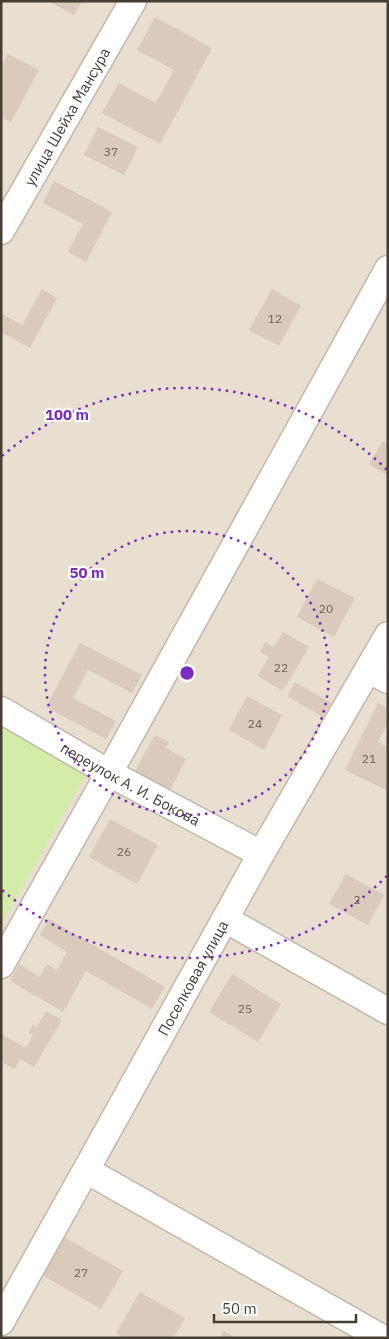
<svg xmlns="http://www.w3.org/2000/svg" width="389" height="1339" font-family="'IBM Plex Sans',sans-serif">
<style>
.residential{fill:#e8dfd1}
.green{fill:#d3eca8}
.building{fill:#d9cabb}
.lines{fill:none;stroke-linecap:round;stroke-linejoin:round}
.minor-casing{stroke:#c2b7a8;stroke-width:29}
.minor{stroke:#fff;stroke-width:26}
.ring{fill:none;stroke:#7b2cbf;stroke-width:2.5;stroke-dasharray:2.5 5}
.labels{text-anchor:middle;dominant-baseline:central;stroke-width:4.5;stroke-linejoin:round;paint-order:stroke}
.number-label{font-size:12px;fill:#6b6055}
.street-label{font-size:15px;fill:#463d33;stroke:#fff}
.centre{fill:#7b2cbf;stroke:#fff;stroke-width:2.5}
.ring-label{font-size:15px;text-anchor:middle;font-weight:bold;fill:#7b2cbf;stroke:#fff;stroke-width:4.5;stroke-linejoin:round;paint-order:stroke}
</style>
<rect width="100%" height="100%" fill="#f3ede3"/>
<path class="residential" d="M1,1H388V1338H1Z"/>
<path class="green" d="M1,725L87,773L1,925Z"/>
<path class="building" d="M49,1H82L74,15Z
M155,17L212,48L160,144L102,113L119,83L156,103L174,70L137,50Z
M8,54L39,70L11,122L1,117V67Z
M98,127L138,147L124,175L84,155Z
M54,181L112,212L86,262L68,252L83,224L43,203Z
M42,289L57,298L30,348L1,332V313L22,325Z
M272,289L301,306L279,346L249,330Z
M383,441L388,444V476L369,464Z
M317,579L355,598L334,637L297,617Z
M283,632L309,647L283,691L258,676L269,657L260,652L265,642L274,647Z
M80,643L142,675L132,693L88,670L73,698L116,721L106,739L46,707Z
M295,682L331,703L323,717L287,696Z
M247,696L282,715L264,750L229,730Z
M378,703L388,708V723L378,742L388,747V791L345,770Z
M155,735L169,742L166,748L186,759L170,790L135,771Z
M110,819L158,845L137,884L89,857Z
M346,874L384,895L368,925L329,904Z
M49,919L165,987L152,1009L86,971L63,1012L10,981L19,964L40,977L47,964L57,970L67,952L40,935Z
M232,974L281,1004L258,1042L209,1012Z
M46,1011L62,1020L34,1067L20,1059L14,1069L1,1061V1034L26,1048L33,1035L29,1032L33,1024L37,1027Z
M61,1235L123,1271L101,1309L39,1273Z
M140,1292L185,1318L173,1338H123L116,1333Z
M224,1331L235,1338H219Z"/>
<g class="lines">
<g class="minor-casing">
<g id="minor">
<path id="s1" d="M1,231L133,1"/>
<path d="M368,669L388,680"/>
<path id="s2" d="M1,710L109,773L261,854"/>
<path d="M225,919L388,1011"/>
<path d="M1,965L109,773L388,269"/>
<path d="M86,1170L382,1338"/>
<path id="s3" d="M1,1322L86,1170L261,854L388,635"/>
</g>
</g>
<use href="#minor" class="minor"/>
</g>
<g class="ring">
<circle cx="187" cy="673" r="142"/>
<path d="M387 876A285 285 0 0 1 2 890M2 456A285 285 0 0 1 387 470"/>
</g>
<g class="labels">
<g class="number-label">
<text x="111" y="151">37</text>
<text x="275" y="318">12</text>
<text x="326" y="608">20</text>
<text x="281" y="667">22</text>
<text x="255" y="723">24</text>
<text x="369" y="758">21</text>
<text x="124" y="851">26</text>
<text x="357" y="899">2</text>
<text x="245" y="1008">25</text>
<text x="81" y="1272">27</text>
</g>
<g class="street-label">
<text stroke="none"><textPath href="#s1" startOffset="132">улица Шейха Мансура</textPath></text>
<text stroke="none"><textPath href="#s2" startOffset="149">переулок А. И. Бокова</textPath></text>
<text stroke="none"><textPath href="#s3" startOffset="394">Поселковая улица</textPath></text>
</g>
</g>
<circle cx="187" cy="673" r="8" class="centre"/>
<g class="ring-label">
<text x="67" y="420">100 m</text>
<text x="87" y="578">50 m</text>
</g>
<rect width="389" height="1339" fill="none" stroke="#463d33" stroke-width="5"/>
<path d="M214 1314v8h142v-8" fill="none" stroke="#463d33" stroke-width="2.5"/>
<text x="222" y="1314" font-size="15" fill="#463d33" stroke="#ffffff" stroke-width="4" paint-order="stroke">50 m</text>
</svg>
